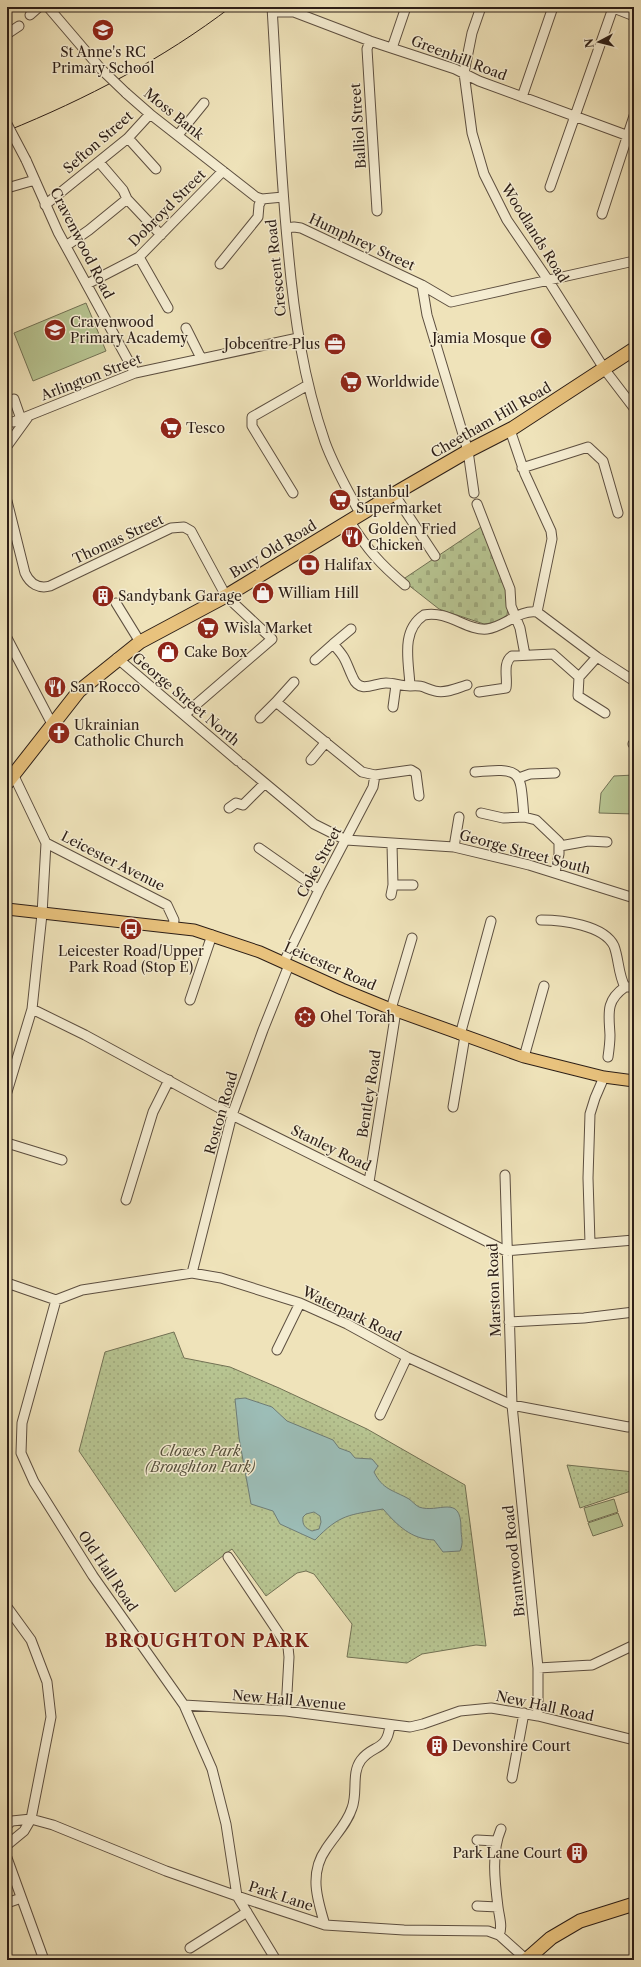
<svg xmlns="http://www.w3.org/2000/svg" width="641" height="1967" font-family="'Libre Caslon Text',serif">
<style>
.grass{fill:url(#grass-dots);stroke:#727154}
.cemetery{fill:url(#cemetery-stones);stroke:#727154}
.garden{fill:#b7c491;stroke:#727154}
.water{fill:#9cbdb7;stroke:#6f7d77;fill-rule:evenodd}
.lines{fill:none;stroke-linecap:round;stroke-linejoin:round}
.minor-casing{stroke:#5d4f40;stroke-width:11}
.major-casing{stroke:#2c1e17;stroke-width:13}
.highway-casing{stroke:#2c1e17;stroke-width:15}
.minor{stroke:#f5edd2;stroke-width:9}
.major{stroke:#e8c27d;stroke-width:11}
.highway{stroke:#e8c27d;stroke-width:13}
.tram{stroke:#2c1e17;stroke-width:1}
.minor-bridge-casing{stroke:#5d4f40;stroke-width:11;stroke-linecap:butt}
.minor-bridge{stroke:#f5edd2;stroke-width:9}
.labels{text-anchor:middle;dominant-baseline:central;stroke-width:3;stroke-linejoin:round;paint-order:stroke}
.poi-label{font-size:14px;fill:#2c1e17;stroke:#f5edd2;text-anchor:start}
.street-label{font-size:14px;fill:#2c1e17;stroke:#f5edd2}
.park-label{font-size:14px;font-style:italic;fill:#56503c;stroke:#f5edd2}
.district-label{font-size:18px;font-weight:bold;letter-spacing:1px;fill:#7a1f14;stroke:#f5edd2}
</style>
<defs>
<pattern id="grass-dots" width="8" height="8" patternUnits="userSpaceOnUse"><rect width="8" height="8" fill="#b7c491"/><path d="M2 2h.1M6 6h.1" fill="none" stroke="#9ea87c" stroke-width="1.8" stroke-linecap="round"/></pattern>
<pattern id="cemetery-stones" width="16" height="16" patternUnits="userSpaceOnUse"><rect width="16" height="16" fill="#b7c491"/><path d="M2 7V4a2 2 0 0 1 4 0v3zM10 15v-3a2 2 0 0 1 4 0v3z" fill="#9ea87c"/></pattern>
</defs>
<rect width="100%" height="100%" fill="#efe3ba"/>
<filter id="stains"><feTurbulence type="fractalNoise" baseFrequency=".005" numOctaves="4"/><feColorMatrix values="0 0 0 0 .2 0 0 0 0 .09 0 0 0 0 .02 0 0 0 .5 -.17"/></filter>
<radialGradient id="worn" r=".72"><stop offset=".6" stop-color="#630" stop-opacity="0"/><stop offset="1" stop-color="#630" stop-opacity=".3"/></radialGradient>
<path class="grass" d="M174,1332L184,1358L230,1367L279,1388L367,1429L465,1485L486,1646L476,1645L422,1654L407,1663L347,1657L352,1624L314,1574L306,1571L297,1573L266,1596L232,1549L175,1592L79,1451L105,1352Z
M567,1465L634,1472V1490L580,1508Z"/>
<path class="cemetery" d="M481,527C491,551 512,588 507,615L498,622L484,624L439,609L402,580Z"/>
<path class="garden" d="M86,303L106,351L33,381L14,333Z
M634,775V814L599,813L601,793L614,776Z
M614,1499L618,1512L588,1522L584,1508Z
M618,1513L623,1526L593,1536L588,1523Z"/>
<path class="water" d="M245,1398L272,1407L287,1421L333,1440L339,1448L350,1452L355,1458L372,1459L378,1466L374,1472C383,1490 393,1490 409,1499C412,1501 415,1505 419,1507C438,1514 461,1493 461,1528C461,1538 464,1542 460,1551L443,1552L434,1540C411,1539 398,1526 383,1509C349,1515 340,1514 315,1540L280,1524L273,1511L251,1504L239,1438L235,1399ZM314,1512L320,1516L321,1522L319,1529L312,1531C305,1528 302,1525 303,1517L306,1514Z"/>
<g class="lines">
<g class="minor-casing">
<path id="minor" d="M48,7L101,69
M272,7C277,88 280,169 288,249C294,316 303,378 325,442C334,467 348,491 361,515
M481,7L472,33L464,73L472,133L484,174L507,220L548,280L605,370L634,408
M611,7L634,16
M273,12H294L370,41L455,69L479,81L634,138
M30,15L39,7
M7,34L19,26
M370,41L367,49L377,211
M392,48L406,7
M126,93L150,114L256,197L262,199L283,197
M522,97L553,7
M178,135L204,103
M128,138L156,169
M26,160L58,232L135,373
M99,162L123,190L127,199L161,235
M550,187L613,8
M7,188L35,180
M45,205L128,138L150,114
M602,214L634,116
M286,228L294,227L301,228L422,285L451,302L634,261
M66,246L89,230L127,199
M139,257L168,308
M220,264L258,217L259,205L262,199
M87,284L139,257L223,171
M422,285L427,315L468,451L474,493
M186,328L201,358
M14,399L21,419
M13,422L135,373L298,338
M510,430L525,474L551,531L552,539L537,612
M7,446L28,417
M522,468L588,447L603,461L618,513
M293,493L252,426V417L308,385
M394,494L435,556
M7,501L25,573C30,584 39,589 50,586L171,528L184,527L191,531L226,596L272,639L184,715
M477,504L510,589L511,606L520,628L525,655
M350,522C368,550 379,563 405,585
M116,603L140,642
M7,638L52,724
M333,644L351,629
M117,658L238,761
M315,660L333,644C347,659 345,661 353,678C360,694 374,683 386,683C393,683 402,686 410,686
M579,677L597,657
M294,682L276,702L362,772L375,775L411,770L416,773L419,796
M467,685C457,688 445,694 435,691C423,688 425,685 410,686C409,662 400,631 424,615C448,610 467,631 487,629C504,627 520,609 537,612L597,657L634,681
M479,692L506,688C508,678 502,663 512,656L553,654L579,677L578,696L605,713
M393,707L396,685
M260,718L276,702
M633,744H634
M311,760L326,742
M242,764L314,824L346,840L454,847L529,865L634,898
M475,772C524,767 520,772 524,817L536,820L559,842V854L555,872
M519,778L530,774L555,773
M229,808L236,803L243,805L264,784
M481,813L503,818L524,817
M46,843L167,905L174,920L173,927
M392,844L393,885H413
M560,846L588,841L607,842
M454,847L459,817
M259,848L319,890
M391,895L393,885
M541,920C562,920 604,925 614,946C619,959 618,974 625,987H634
M284,962L319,890L373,787L375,775
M190,1000L212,935
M32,1009L85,1035L232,1115L506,1251L634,1240
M391,1009L412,938
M460,1035L491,921
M524,1057L544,986
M608,1057C609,1050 610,1042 610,1035C609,1014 605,1001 625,987
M7,1092L32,1009L42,914L46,843L13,774
M453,1107L465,1036
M7,1143L62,1160
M505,1175L512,1405L538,1668V1716
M369,1182L396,1011
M126,1200L153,1112L169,1080
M590,1243L588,1178L590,1114L595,1098L604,1077
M192,1273L232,1115L263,1030L289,965
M7,1283L56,1300L82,1290L192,1273L221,1278L300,1303L347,1324L407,1357L512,1405L628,1427L634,1426
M56,1300L22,1423L21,1453L34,1482L93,1576L184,1705L212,1769L226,1824L237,1896L276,1960
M509,1322L584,1318L634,1312
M277,1350L300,1303
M380,1415L407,1357
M228,1557L288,1647L289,1657L286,1711
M7,1607L31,1640L47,1682L51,1717L31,1819L24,1831L7,1845
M538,1668L592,1665L634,1645
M184,1705L286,1711L410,1727L423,1724L460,1711L491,1708L538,1716L634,1740
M512,1778L524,1713
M7,1825L12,1821L31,1819L53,1825L166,1871L237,1896L325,1925L404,1930L488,1931L499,1935L527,1960
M477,1840L496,1841
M7,1858L44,1960
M7,1903L21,1898
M477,1906L498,1907
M325,1925C317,1899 309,1873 326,1849C335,1835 347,1824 352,1808C358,1793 351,1773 361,1760C373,1744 387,1752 390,1725
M499,1935C503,1927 499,1916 498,1907C495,1883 491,1852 501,1829
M190,1948L247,1912"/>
</g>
<g class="major-casing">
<path id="major" d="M7,909L194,930L260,952L342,989L391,1009L524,1057L604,1077L634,1081"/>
</g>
<g class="highway-casing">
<path id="highway" d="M7,783L79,691L140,642L226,596L394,494L468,451L513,428L634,349
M526,1960L551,1938L580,1921L634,1904"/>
</g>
<use href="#minor" class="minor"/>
<use href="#major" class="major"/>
<use href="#highway" class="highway"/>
<path class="tram" d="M7,131C86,99 163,59 231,7"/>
<g class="minor-bridge-casing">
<path id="minor-bridge" d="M101,69L126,93
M7,124L26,160"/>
</g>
<use href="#minor-bridge" class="minor-bridge"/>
</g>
<defs>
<g id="school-disc" transform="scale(1.15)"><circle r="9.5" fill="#8f2418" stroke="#f5edd2"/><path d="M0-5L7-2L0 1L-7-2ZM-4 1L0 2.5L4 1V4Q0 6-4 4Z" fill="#fff"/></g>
<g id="mosque-disc" transform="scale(1.15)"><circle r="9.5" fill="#8f2418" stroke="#f5edd2"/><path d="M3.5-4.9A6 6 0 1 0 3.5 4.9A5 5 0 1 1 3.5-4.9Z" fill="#fff"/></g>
<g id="office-disc" transform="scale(1.15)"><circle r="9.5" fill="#8f2418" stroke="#f5edd2"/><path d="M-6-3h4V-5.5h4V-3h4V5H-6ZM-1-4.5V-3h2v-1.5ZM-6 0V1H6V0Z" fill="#fff"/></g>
<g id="supermarket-disc" transform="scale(1.15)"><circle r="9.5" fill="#8f2418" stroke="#f5edd2"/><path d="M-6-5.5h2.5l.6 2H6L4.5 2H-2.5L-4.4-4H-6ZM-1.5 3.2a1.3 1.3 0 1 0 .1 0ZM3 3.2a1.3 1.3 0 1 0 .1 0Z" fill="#fff"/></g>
<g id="restaurant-disc" transform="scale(1.15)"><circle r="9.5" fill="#8f2418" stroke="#f5edd2"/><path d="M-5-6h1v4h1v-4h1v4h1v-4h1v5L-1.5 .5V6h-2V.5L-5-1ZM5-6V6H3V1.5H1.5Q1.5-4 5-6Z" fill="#fff"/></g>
<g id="bank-disc" transform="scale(1.15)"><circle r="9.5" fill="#8f2418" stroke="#f5edd2"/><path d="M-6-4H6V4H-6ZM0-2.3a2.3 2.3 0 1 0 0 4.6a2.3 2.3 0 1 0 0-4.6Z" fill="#fff"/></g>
<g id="shop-disc" transform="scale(1.15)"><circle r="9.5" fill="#8f2418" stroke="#f5edd2"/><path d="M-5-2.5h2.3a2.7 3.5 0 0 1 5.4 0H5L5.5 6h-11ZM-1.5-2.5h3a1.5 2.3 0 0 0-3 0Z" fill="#fff"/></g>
<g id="building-disc" transform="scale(1.15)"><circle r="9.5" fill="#8f2418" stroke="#f5edd2"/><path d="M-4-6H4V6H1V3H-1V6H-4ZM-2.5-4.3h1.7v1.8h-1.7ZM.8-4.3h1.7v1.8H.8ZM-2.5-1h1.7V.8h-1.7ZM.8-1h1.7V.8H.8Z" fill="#fff"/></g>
<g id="church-disc" transform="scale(1.15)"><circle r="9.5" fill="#8f2418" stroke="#f5edd2"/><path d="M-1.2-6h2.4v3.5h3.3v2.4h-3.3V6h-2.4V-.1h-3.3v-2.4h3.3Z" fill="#fff"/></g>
<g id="bus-disc" transform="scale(1.15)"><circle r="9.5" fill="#8f2418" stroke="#f5edd2"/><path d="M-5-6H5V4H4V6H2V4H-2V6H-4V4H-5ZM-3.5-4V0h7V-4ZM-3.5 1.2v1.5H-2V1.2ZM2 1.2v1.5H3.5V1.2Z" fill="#fff"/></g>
<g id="synagogue-disc" transform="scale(1.15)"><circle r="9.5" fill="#8f2418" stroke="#f5edd2"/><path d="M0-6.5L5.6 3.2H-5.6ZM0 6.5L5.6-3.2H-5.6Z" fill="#fff"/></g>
</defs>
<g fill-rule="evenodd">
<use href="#school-disc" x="103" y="30"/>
<use href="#school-disc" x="55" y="330"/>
<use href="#mosque-disc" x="541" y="338"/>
<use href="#office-disc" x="335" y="344"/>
<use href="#supermarket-disc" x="351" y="382"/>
<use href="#supermarket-disc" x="171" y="428"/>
<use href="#supermarket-disc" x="340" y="500"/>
<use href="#restaurant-disc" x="352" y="537"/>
<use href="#bank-disc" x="309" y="565"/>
<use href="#shop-disc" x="263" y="593"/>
<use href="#building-disc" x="103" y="596"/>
<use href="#supermarket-disc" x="208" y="628"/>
<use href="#shop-disc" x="168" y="652"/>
<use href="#restaurant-disc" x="55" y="687"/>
<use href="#church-disc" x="59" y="733"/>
<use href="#bus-disc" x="131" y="929"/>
<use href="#synagogue-disc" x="305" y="1017"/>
<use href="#building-disc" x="437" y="1746"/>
<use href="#building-disc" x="577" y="1853"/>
</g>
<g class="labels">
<g class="poi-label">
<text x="103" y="52" text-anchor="middle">St Anne's RC<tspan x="103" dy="16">Primary School</tspan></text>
<text x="70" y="322">Cravenwood<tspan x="70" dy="16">Primary Academy</tspan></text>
<text x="526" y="338" text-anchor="end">Jamia Mosque</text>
<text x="320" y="344" text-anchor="end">Jobcentre Plus</text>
<text x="366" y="382">Worldwide</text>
<text x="186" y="428">Tesco</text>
<text x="356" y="492">Istanbul<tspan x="356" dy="16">Supermarket</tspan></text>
<text x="368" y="529">Golden Fried<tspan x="368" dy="16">Chicken</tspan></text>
<text x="324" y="565">Halifax</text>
<text x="278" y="593">William Hill</text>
<text x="118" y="596">Sandybank Garage</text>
<text x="224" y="628">Wisla Market</text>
<text x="184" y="652">Cake Box</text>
<text x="70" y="687">San Rocco</text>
<text x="74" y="725">Ukrainian<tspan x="74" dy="16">Catholic Church</tspan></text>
<text x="131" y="951" text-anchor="middle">Leicester Road/Upper<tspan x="131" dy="16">Park Road (Stop E)</tspan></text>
<text x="320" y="1017">Ohel Torah</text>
<text x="452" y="1746">Devonshire Court</text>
<text x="562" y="1853" text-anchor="end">Park Lane Court</text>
</g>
<g class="street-label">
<text transform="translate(459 58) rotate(21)">Greenhill Road</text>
<text transform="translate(174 114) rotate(39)">Moss Bank</text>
<text transform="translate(358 126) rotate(-94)">Balliol Street</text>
<text transform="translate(98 142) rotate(-41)">Sefton Street</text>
<text transform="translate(167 208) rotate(-45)">Dobroyd Street</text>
<text transform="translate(535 233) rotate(58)">Woodlands Road</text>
<text transform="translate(362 242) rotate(25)">Humphrey Street</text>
<text transform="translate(82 243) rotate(63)">Cravenwood Road</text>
<text transform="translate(276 268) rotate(-96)">Crescent Road</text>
<text transform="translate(91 377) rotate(-21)">Arlington Street</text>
<text transform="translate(491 420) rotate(-30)">Cheetham Hill Road</text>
<text transform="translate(118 539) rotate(-25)">Thomas Street</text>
<text transform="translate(273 549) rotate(-31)">Bury Old Road</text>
<text transform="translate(186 699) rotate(40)">George Street North</text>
<text transform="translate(525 852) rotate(15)">George Street South</text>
<text transform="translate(113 861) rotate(27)">Leicester Avenue</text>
<text transform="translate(319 862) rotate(-62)">Coke Street</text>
<text transform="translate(330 966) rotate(24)">Leicester Road</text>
<text transform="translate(369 1094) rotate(-81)">Bentley Road</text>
<text transform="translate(221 1113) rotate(-74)">Roston Road</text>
<text transform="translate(331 1148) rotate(26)">Stanley Road</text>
<text transform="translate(494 1290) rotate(-92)">Marston Road</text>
<text transform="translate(352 1314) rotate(26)">Waterpark Road</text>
<text transform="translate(514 1561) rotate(-96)">Brantwood Road</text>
<text transform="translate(108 1571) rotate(56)">Old Hall Road</text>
<text transform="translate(289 1700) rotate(5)">New Hall Avenue</text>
<text transform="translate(545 1706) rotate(12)">New Hall Road</text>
<text transform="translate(281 1896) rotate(18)">Park Lane</text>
</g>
<g class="park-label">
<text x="200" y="1451">Clowes Park<tspan x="200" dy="16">(Broughton Park)</tspan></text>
</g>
<g class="district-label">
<text x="207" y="1641">BROUGHTON PARK</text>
</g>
</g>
<rect width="641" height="1967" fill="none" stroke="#efe3ba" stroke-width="24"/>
<rect x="8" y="8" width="625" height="1951" fill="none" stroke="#2c1e17" stroke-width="2"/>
<rect x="12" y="12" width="617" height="1943" fill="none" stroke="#2c1e17"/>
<g transform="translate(599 42) rotate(263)" stroke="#f5edd2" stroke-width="3" paint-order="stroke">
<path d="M0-3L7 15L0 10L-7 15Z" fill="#2c1e17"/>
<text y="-6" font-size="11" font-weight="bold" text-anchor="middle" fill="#2c1e17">N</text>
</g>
<rect width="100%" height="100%" filter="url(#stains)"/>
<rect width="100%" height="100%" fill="url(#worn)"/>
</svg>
